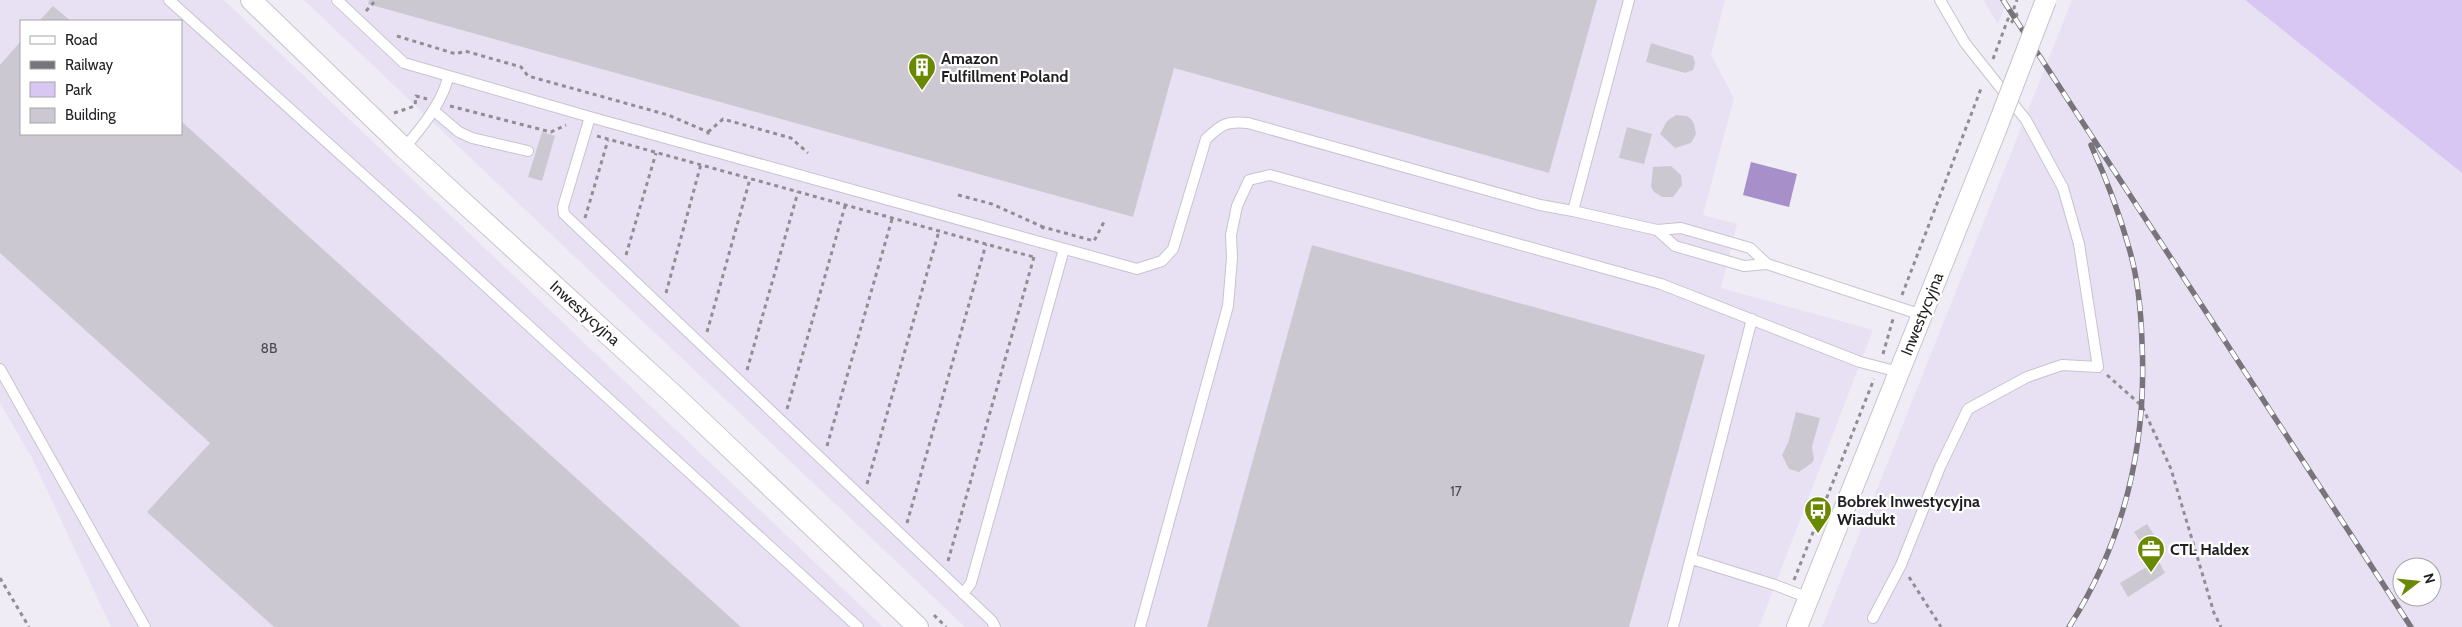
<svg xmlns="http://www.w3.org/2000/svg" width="2462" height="627" font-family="Cabin,sans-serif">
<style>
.built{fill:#e8e1f3;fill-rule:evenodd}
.green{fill:#d9c7f3}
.water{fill:#a78fc9}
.building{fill:#ccc8d2}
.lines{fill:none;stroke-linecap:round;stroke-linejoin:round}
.lane-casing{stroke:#c7c3ce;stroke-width:12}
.street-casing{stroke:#c7c3ce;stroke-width:22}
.path{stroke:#908e94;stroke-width:3;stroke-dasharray:4 4;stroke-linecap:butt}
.lane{stroke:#fff;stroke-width:10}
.street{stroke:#fff;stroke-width:20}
.rail-casing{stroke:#77757b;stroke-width:5.5}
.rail{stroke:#fff;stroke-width:4;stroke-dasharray:11;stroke-linecap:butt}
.street-bridge-casing{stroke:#c7c3ce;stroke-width:22;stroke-linecap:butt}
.street-bridge{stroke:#fff;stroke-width:20}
.labels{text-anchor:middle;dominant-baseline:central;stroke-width:4.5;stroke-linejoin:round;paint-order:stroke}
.number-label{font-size:14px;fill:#4b494e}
.poi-label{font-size:16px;font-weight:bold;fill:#201f22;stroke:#fff;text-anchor:start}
.street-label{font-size:16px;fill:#201f22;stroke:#fff}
</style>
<rect width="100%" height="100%" fill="#f0ecf6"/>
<path class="built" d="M0,0H224L883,627H111L32,458L0,403ZM21,21H181V134H21Z
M304,0H1725L1711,55L1734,98L1703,215L1737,224L1721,288L1873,330L1759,627H965Z
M1983,0H2007L1998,24Z
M2072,0H2245L2462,173V627H1822ZM2402,567H2432V597H2402Z"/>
<path class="green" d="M2245,0H2462V173Z"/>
<path class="water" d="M1751,162L1797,174L1789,207L1743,195Z"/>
<path class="building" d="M369,0H1597L1549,173L1174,68L1133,217L368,4Z
M53,6L71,21H39Z
M21,41V134H181V121L741,627H274L147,512L210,443L0,253V65Z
M1651,43L1693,56L1695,63L1693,70L1685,73L1646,62Z
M1676,115L1687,116L1691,119L1694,124L1696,134L1691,143L1675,148L1660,134L1667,121Z
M1627,127L1652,134L1644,164L1619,158Z
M542,132L555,136L542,181L528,177Z
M1671,166L1681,175L1682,185L1673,197H1662L1654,192L1651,187L1653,167Z
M1312,245L1705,355L1629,627H1207Z
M1796,412L1820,418L1812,447L1814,459L1812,463L1799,472L1789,469L1782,455L1788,443Z
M2147,524L2161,545L2148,553L2134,532Z
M2158,560L2165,573L2128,597L2120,583Z"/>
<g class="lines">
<g class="lane-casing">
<path id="lane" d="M169,0L421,227L858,627
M337,0L404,63L590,117
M433,110L459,132L472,138L528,151
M404,148C421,129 443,102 448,77
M1573,211L1629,0
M1657,230L1675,246L1744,266L1767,264L1922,315
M0,369L145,627
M1692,559L1775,585L1809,598
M963,594L971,583L1064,249
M1873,618L1901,565L1940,467L1968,409L2027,377L2062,365L2098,367L2079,244L2063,188L2026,120L1965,43L1940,0
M995,627L992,621L564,214L563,207L590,117L1137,269L1162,261L1173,249L1206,139C1222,124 1226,121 1248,123L1540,205L1573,211L1657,230L1681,228L1750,248L1767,264
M1140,627L1228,306L1232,258L1231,235L1237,206L1249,180L1270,175L1661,284L1860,362L1899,372
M1673,627L1752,319"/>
</g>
<g class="street-casing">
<path id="street" d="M251,0L404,148L674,395L918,627
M1797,627L1996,130"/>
</g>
<path class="path" d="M366,11L376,0
M397,36L456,54L465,51L521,67L528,76L668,115L708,132V136
M1993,59L2008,19L2011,23L2017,15L2014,8L2017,0
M450,106L551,132L566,125
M394,113L415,106L416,96L427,99
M708,132L723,119L791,138L808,153
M597,136L1011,251L1034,257L1035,255
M958,195L992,204L1043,227
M585,218L608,140
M1042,229L1043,227L1094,241L1105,220
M626,255L656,153
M666,293L701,164
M1902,295L1982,86
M707,332L750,179
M1883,354L1893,319
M747,370L798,192
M2107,375L2142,406L2171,469L2214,613L2221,627
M787,409L845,206
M827,446L892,219
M867,484L939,231
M907,523L986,244
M948,561L1034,257
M1909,577L1941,627
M0,578L29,627
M1794,580L1874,379
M934,615L946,627"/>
<use href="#lane" class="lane"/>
<use href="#street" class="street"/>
<g class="rail-casing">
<path id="rail" d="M2003,0L2411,627
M2069,627C2125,540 2147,444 2142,342C2141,310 2138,278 2129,248C2119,212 2106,178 2091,145"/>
</g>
<use href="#rail" class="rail"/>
<g class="street-bridge-casing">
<path id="street-bridge" d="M1996,130L2046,0"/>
</g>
<use href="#street-bridge" class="street-bridge"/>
</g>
<defs>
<g id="building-pin" transform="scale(1.4375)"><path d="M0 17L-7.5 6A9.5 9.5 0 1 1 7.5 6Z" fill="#6a8800" stroke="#fff"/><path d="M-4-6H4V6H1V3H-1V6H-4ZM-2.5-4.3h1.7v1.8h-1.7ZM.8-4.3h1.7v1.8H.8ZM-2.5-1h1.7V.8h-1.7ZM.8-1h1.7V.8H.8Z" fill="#fff"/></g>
<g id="bus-pin" transform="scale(1.4375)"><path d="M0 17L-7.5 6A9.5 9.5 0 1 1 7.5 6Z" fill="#6a8800" stroke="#fff"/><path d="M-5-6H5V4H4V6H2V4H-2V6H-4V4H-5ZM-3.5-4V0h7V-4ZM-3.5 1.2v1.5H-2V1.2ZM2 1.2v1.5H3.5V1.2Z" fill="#fff"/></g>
<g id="office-pin" transform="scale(1.4375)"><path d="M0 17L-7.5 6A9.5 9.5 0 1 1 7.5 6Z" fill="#6a8800" stroke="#fff"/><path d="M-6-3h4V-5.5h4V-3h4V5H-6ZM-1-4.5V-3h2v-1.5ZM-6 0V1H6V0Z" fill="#fff"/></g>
</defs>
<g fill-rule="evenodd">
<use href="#building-pin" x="922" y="67"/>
<use href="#bus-pin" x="1818" y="510"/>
<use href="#office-pin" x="2151" y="549"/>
</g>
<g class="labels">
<g class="number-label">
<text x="269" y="348">8B</text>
<text x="1456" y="491">17</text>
</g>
<g class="poi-label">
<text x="941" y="58">Amazon<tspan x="941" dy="18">Fulfillment Poland</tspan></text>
<text x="1837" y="501">Bobrek Inwestycyjna<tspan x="1837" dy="18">Wiadukt</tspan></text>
<text x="2170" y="549">CTL Haldex</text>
</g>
<g class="street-label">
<text transform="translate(585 313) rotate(42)">Inwestycyjna</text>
<text transform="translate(1922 314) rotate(-68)">Inwestycyjna</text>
</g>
</g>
<rect x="20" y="20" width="162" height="115" fill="#ffffff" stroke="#a6a5a7"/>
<rect x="30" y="36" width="25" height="8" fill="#ffffff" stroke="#a6a5a7"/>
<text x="65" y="45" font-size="15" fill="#201f22">Road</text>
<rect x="30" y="61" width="25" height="8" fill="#77757b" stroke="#a6a5a7"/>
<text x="65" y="70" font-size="15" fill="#201f22">Railway</text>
<rect x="30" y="82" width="25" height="15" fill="#d9c7f3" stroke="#a6a5a7"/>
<text x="65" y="95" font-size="15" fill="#201f22">Park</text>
<rect x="30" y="108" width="25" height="15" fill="#ccc8d2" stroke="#a6a5a7"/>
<text x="65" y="120" font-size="15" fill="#201f22">Building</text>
<g transform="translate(2417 582) rotate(74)"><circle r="24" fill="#ffffff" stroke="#a6a5a7"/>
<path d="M0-4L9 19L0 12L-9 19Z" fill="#6a8800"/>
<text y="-8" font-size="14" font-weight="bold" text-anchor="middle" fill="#201f22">N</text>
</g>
</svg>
